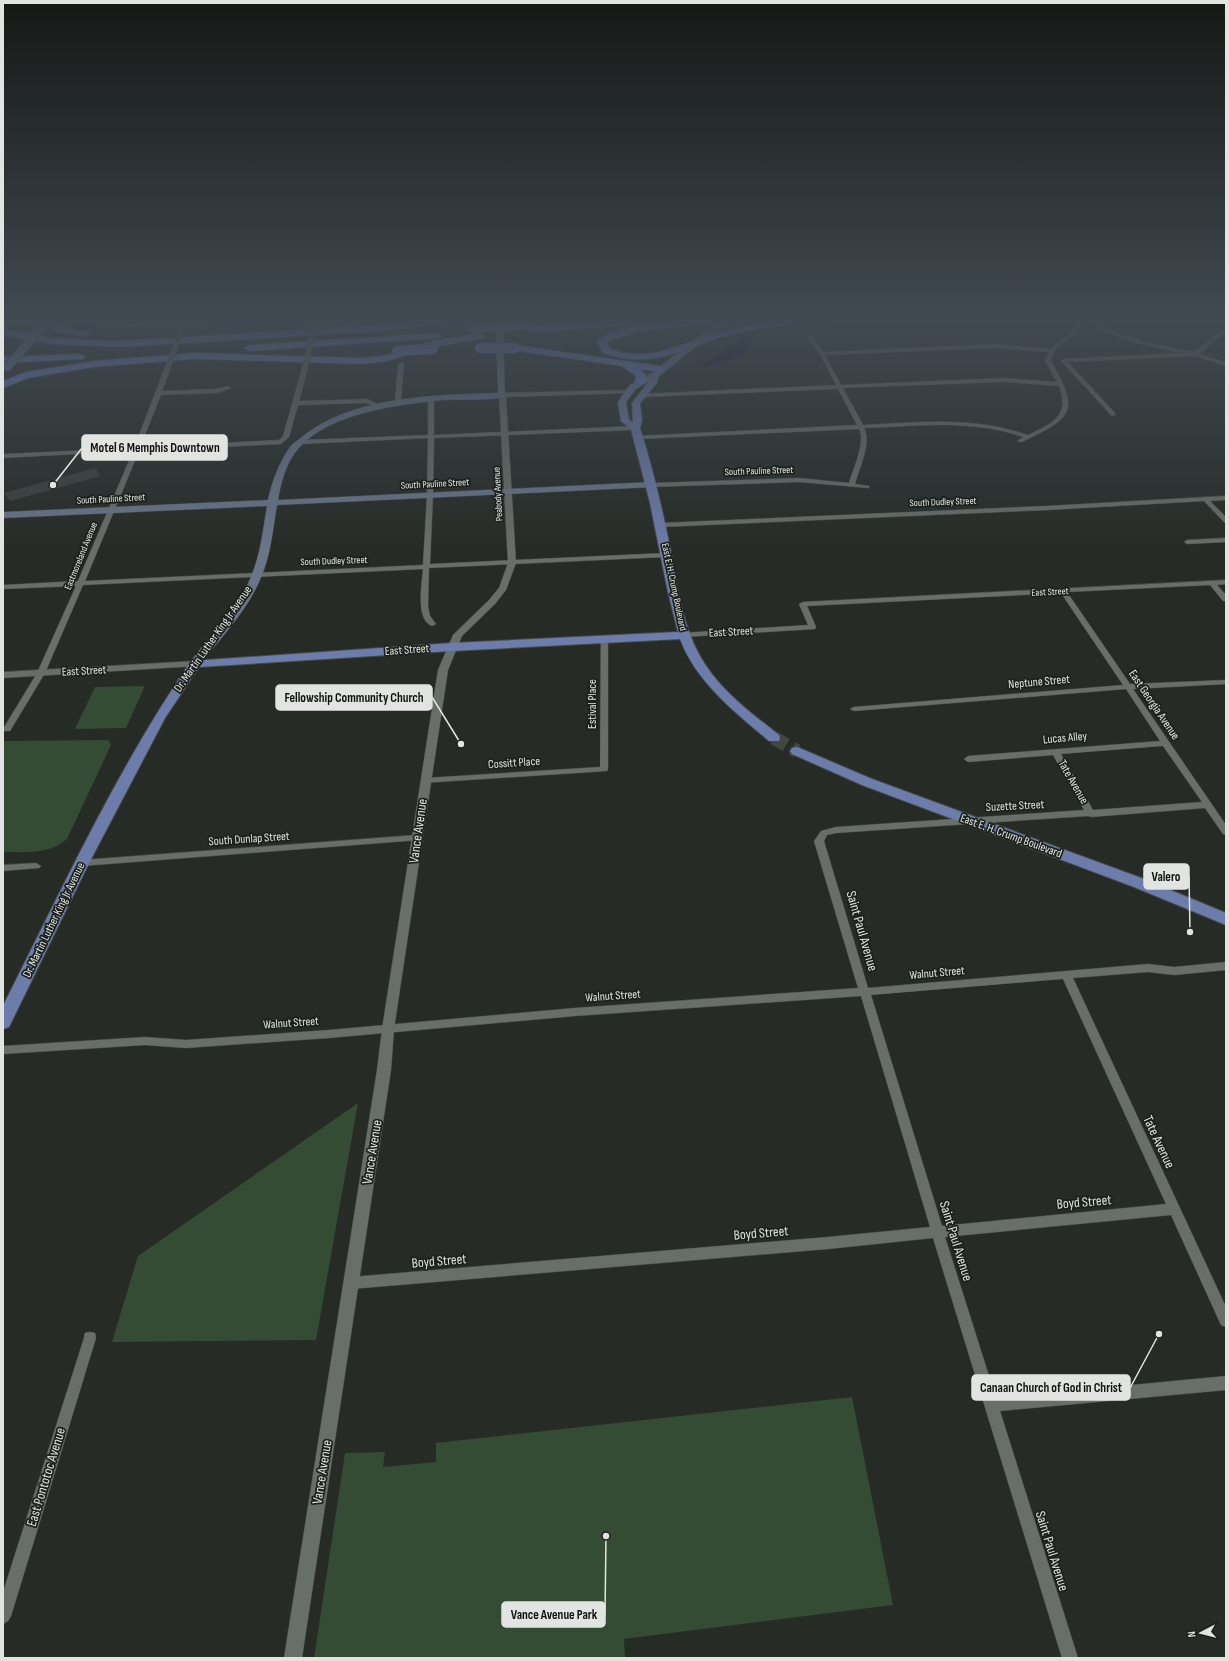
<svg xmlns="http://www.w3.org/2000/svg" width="1229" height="1661" font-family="'Sofia Sans Condensed',sans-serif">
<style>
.green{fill:#344c34}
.water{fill:#080d26}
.building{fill:#3b403b}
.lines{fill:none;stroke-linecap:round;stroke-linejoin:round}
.primary-tunnel{stroke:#424742;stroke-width:14;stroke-dasharray:14 7;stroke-linecap:butt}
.minor-casing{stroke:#464946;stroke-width:1}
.tertiary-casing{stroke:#464946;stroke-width:1}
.secondary-casing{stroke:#464946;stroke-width:1}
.primary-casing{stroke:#464946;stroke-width:2}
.motorway-casing{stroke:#464946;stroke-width:2}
.minor{fill:#686e68;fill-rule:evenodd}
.tertiary{fill:#686e68;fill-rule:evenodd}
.secondary{fill:#6a758a;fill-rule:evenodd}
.primary{fill:#6c7cab;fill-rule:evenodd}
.motorway{fill:#6f86d8;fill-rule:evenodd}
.minor-bridge-casing{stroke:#464946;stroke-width:6;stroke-linecap:butt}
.primary-bridge-casing{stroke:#464946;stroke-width:10;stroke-linecap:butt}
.motorway-bridge-casing{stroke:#464946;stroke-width:11;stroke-linecap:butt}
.minor-bridge{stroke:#686e68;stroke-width:5.5}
.primary-bridge{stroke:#6c7cab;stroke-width:8}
.motorway-bridge{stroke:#6f86d8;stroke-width:10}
.labels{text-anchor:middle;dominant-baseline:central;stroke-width:3.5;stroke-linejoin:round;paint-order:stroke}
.far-street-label{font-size:10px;fill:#e1e4e1;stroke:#1d211c}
.street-label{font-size:12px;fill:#e1e4e1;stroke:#1d211c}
.near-street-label{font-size:14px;fill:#e1e4e1;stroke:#1d211c}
.leader{fill:none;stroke:#e1e4e1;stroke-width:1.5}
.callout-dot{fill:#e1e4e1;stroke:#1d211c;stroke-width:1.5}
.callout{fill:#e1e4e1;stroke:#e1e4e1;stroke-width:1.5}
.callout-label{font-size:13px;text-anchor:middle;font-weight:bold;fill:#111}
</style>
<rect width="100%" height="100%" fill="#262b26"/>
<path class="green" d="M145,686L126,728L75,729L95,687Z
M108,740L111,745L67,839C49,855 25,852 3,852V741Z
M358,1103L316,1340L112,1342L138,1256Z
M852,1397L893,1605L624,1639L625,1658H314L345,1453L385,1452L383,1467L436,1462V1443Z"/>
<path class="water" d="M751,336L754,339L742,356L702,367C712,358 739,338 751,336Z"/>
<path class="building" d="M95,468L101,476L10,501L4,493Z"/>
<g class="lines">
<path class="primary-tunnel" d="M774,738L797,751"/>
<g class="minor-casing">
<path id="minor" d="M404,317H408V318L406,319Z
M1077,317H1081C1082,337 1063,338 1054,352C1053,354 1052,358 1051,361C1081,412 1072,418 1022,442L1017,441L1023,437C972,419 918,426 864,428C872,442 859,469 855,484L869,486V488L799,482L651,487L648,485L651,483L799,478L849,483C853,469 866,442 859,429L638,439L635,437L636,436L857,425L838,389L641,397L639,396V394L836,385L820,354L807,338L812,334L815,336L813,338L823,352L995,344L1051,349C1061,339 1077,334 1077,317ZM995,348L1049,352L1045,361L1057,382L1003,378L841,385L825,355ZM1003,382L1059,386C1070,416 1053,423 1028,435C974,416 918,422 863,425L843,388Z
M318,318V320H316L104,328L101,326L104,324Z
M3,321H45L48,323L45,325H3Z
M1226,327V332L1199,354L1226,362V366L1195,356L1068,362L1115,413L1116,414L1113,416L1111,415L1061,361L1064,359L1183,353L1140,344L1100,330V328L1102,327L1143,342L1194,352Z
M401,362L404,364L401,402L398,404L395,402L398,364Z
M168,365L171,367L162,391L217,389L228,386L231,388L217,393L161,395L140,447L279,440L283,436L302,368L305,366L308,368L299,401L367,399L382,406L379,408L366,403L298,405L289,437L281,444L139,451L85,581L423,565L427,495L428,438L301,444L298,442L301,440L428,435V398L431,396L434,398V435L635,426L638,428L635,430L434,438L433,495L430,564L666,553L669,555L666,557L429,568L428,606L430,616L436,624L432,626C415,620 422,584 423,569L83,585L45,673L10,731H4L3,729L37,673L76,586L3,589V585L78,581L133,451L3,458V454L134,448L165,367Z
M1226,496V500L1210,501L1226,517V523L1224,522L1204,501L1047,510L661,527L658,525L661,523L1047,506Z
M1226,538V542L1187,544L1184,542L1187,540Z
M1226,580V584L1217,585L1226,595V601H1223L1210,585L1067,592L1130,684L1226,680V684L1133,689L1226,825V835L1223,834L1205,808L1091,817L1088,816L836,833L827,835L824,841L868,988L1148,964L1174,967L1226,962V970L1174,975L1148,972L1073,978L1226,1307V1327L1221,1325L1171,1215L945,1237L996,1398L1226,1376V1390L1000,1411L1078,1658H1062L933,1238L828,1249L351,1289L347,1287L345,1283L347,1279L351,1277L828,1237L930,1227L861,996L575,1016L329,1038L186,1048L145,1045L3,1054V1046L145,1037L186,1040L329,1030L575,1008L858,988L814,841L821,831L836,827L1084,810L1053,755L968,762L964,759L968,756L1160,741L1126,689L854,711L850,709L854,707L1123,685L1061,593L807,606L816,627L815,629L684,637L680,635L681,633L808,625L799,604L803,602ZM1163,746L1202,802L1093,810L1061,754ZM1063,979L1166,1204L942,1226L871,995Z
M601,637H604L608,639V769L607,771L422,783L421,781L425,778L600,767Z
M417,835L422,838L420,840L82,866L77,863L82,860Z
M36,863L41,866L39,868L3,871V865Z
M90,1332L95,1333L96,1338L11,1616L8,1621L3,1624V1592L84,1338L85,1333Z"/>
</g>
<g class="tertiary-casing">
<path id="tertiary" d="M632,390L633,391L630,393L506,397L516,563L506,590L495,604L462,636L448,670L394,1029L391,1070L302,1658H284L377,1070L382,1029L438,670L453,635L489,600L499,588L508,563L499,395L502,393Z
M195,661L198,662L200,664L198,666L3,678V672Z"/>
</g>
<g class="secondary-casing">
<path id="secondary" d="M495,317H503L505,397C486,401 464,399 444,400C400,404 328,413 298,449C286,463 281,482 278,500L651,482L656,485L654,487L277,505C273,528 271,553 262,575C249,609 221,637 199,666L195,667L189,664C210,634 239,609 252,574C261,552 263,529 267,506L3,518V512L268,500C272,481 279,463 290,447C293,443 298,440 302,437C352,396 435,395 498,393Z"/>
</g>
<g class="primary-casing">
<path id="primary" d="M46,317H54L40,335H34L33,333Z
M724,317H733L659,376L657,383L640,403L642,420L640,428C652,465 661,504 669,542C676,580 681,622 700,656C718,689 750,712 779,735L780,738L779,741H769C735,712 696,682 680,639L452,651L199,667L165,718L89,863L9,1027L3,1029V1006C62,889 117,769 191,661L452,643L678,632L668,592L650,503L633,437L631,429L621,421L618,402L630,385L652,373ZM649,381L632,403L633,422L629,420L626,402L636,389Z
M797,747L872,779L1144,879L1226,913V925L1134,887L862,785L792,754L790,751L792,748Z"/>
</g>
<g class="motorway-casing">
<path id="motorway" d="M48,317L61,327L87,332L89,334L84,337L55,331L44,320Z
M456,317H489L485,320L365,332L119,347L52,344L3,335V329L52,338L119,341L365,326Z
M807,317H835L831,320C800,324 768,326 738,333C688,344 656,372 603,353L597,341C613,324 680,321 703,318L707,321L703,324L638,331L607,342L610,349C650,364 684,342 722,331C750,324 778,320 807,317Z
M631,320L635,323L634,325L529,332L525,329L529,326Z
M438,333L443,336L441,338L249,351L244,348L249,345Z
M480,333L485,336L483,338L434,347L388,361L363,364L194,359L94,367L28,378L3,388V381L26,372L94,361L194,353L363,358L387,355L432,341Z
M515,345L660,366L665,369L660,372L640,369L646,375L645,382L640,385L635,382L636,376L622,366L512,350V346Z
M80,354L85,357L83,359L3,363V357Z"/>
</g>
<use href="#minor" class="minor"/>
<use href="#tertiary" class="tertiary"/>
<use href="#secondary" class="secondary"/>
<use href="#primary" class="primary"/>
<use href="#motorway" class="motorway"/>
<g class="minor-bridge-casing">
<path id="minor-bridge" d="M168,367L181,331
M305,368L314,326"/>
</g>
<g class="primary-bridge-casing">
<path id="primary-bridge" d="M7,367L37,333"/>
</g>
<g class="motorway-bridge-casing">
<path id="motorway-bridge" d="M703,321L742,317
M472,328L530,324
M480,348H515
M397,351L433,349"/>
</g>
<use href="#minor-bridge" class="minor-bridge"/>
<use href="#primary-bridge" class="primary-bridge"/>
<use href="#motorway-bridge" class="motorway-bridge"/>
</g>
<linearGradient id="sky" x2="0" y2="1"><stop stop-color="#151815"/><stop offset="0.58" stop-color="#414a52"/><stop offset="1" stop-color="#414a52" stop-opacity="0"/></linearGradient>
<rect width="1229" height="550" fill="url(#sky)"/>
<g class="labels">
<g class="far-street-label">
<text transform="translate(759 471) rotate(-2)">South Pauline Street</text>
<text transform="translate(435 484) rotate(-3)">South Pauline Street</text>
<text transform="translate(498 494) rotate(-93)">Peabody Avenue</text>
<text transform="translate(111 499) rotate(-3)">South Pauline Street</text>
<text transform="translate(943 502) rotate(-2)">South Dudley Street</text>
<text transform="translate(81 556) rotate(-68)">Eastmoreland Avenue</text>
<text transform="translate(334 561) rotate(-2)">South Dudley Street</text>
<text transform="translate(674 587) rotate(78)">East E. H. Crump Boulevard</text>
<text transform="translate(1050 592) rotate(-3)">East Street</text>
</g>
<g class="street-label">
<text transform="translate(731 632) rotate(-3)">East Street</text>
<text transform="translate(213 639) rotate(-55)">Dr. Martin Luther King Jr Avenue</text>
<text transform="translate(407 650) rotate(-4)">East Street</text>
<text transform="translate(84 671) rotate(-3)">East Street</text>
<text transform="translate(1039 682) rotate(-5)">Neptune Street</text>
<text transform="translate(592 704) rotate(-90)">Estival Place</text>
<text transform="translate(1154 705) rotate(56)">East Georgia Avenue</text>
<text transform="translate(1065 738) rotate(-5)">Lucas Alley</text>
<text transform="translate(514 763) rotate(-4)">Cossitt Place</text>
<text transform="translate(1073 782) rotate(60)">Tate Avenue</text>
<text transform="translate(1015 806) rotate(-3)">Suzette Street</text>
<text transform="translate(1011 836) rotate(20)">East E. H. Crump Boulevard</text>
<text transform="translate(249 839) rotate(-4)">South Dunlap Street</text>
<text transform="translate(54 920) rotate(-64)">Dr. Martin Luther King Jr Avenue</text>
<text transform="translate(937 973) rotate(-5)">Walnut Street</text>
<text transform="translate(613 996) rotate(-4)">Walnut Street</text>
<text transform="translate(291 1023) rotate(-4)">Walnut Street</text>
</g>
<g class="near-street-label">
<text transform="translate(418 831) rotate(-82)">Vance Avenue</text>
<text transform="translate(862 931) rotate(74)">Saint Paul Avenue</text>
<text transform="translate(1159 1142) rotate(65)">Tate Avenue</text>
<text transform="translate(372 1152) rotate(-81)">Vance Avenue</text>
<text transform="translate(1084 1202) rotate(-5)">Boyd Street</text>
<text transform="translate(761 1233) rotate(-5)">Boyd Street</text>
<text transform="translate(956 1241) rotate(73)">Saint Paul Avenue</text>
<text transform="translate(439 1261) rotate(-5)">Boyd Street</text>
<text transform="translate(322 1472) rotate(-81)">Vance Avenue</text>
<text transform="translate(46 1477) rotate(-73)">East Pontotoc Avenue</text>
<text transform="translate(1052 1551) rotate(73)">Saint Paul Avenue</text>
</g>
</g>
<path class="leader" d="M53 485L82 448M461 744L432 697M1190 932L1189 876M1159 1334L1130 1388M606 1536L605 1615"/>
<g class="callout-dot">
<circle cx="53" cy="485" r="4"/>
<circle cx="461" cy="744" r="4"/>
<circle cx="1190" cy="932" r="4"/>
<circle cx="1159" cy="1334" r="4"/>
<circle cx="606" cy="1536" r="4"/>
</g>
<g class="callout">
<rect x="82" y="435" width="145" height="25" rx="4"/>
<rect x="276" y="685" width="156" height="25" rx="4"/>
<rect x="1144" y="864" width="45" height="25" rx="4"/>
<rect x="972" y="1375" width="158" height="25" rx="4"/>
<rect x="502" y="1602" width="103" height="25" rx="4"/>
</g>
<g class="callout-label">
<text x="155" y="452">Motel 6 Memphis Downtown</text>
<text x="354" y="702">Fellowship Community Church</text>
<text x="1166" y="881">Valero</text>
<text x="1051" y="1392">Canaan Church of God in Christ</text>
<text x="554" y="1619">Vance Avenue Park</text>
</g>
<rect width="1229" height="1661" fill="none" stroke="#e1e4e1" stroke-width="8"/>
<g transform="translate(1201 1633) rotate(263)" stroke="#1d211c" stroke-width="3" paint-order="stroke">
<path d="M0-3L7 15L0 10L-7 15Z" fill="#e1e4e1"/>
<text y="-6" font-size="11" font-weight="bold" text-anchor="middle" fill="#e1e4e1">N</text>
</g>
</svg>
